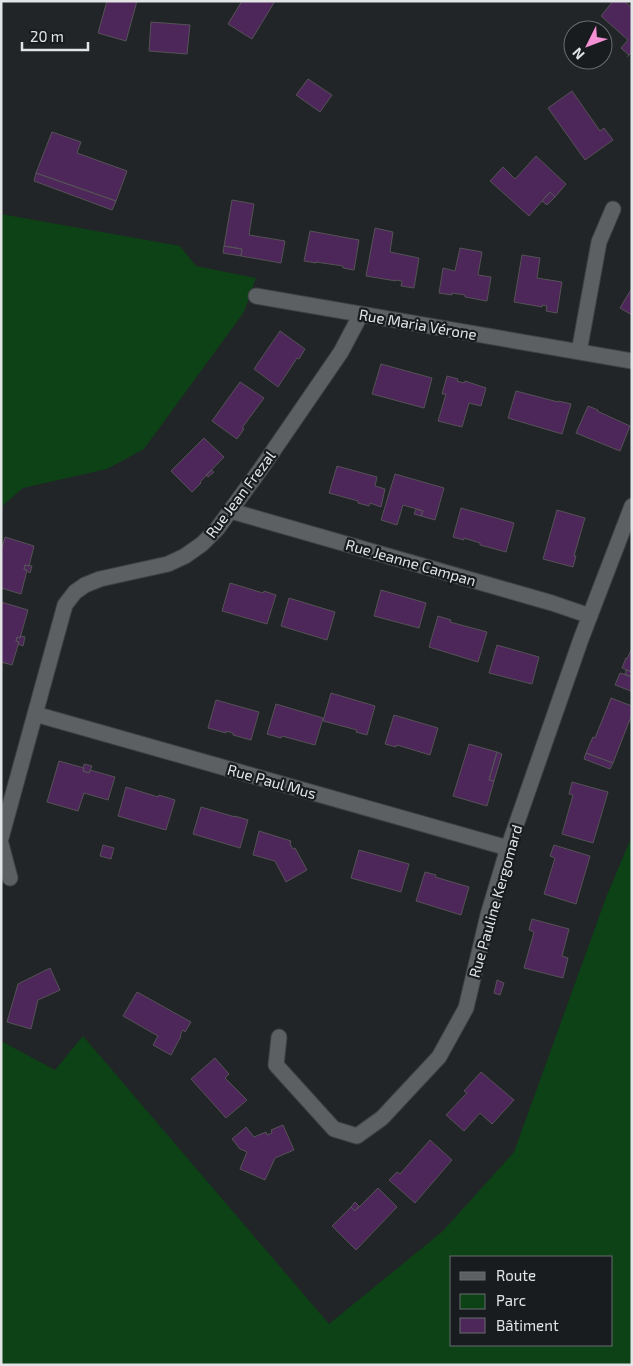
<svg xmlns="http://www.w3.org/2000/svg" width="633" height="1366" font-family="'Exo 2',sans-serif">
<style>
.green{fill:#0d4116;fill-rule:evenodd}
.building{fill:#4d2759;stroke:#555256}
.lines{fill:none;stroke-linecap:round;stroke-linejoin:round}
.minor-casing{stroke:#3f4144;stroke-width:17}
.minor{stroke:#5c6063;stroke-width:15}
.labels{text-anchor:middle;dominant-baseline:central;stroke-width:4.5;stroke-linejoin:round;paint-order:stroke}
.street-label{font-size:15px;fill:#e2e4e6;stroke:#191c1f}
</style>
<rect width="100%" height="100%" fill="#222528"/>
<path class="green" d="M1,214L180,246L196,266L256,278L244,312L144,449L107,469L23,488L1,507Z
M632,836V1365H1V1041L55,1070L83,1036L329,1324L443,1231L514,1152L607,895ZM452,1257H612V1345H452Z"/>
<path class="building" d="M107,1H137L126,41L98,33Z
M242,1H275L252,39L228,24Z
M613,1H624L632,8V52L627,57L629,55L621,48L628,40L601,16Z
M151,22L190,25L187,54L149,51Z
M308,79L332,95L320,112L296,95Z
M572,91L600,131L604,128L613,140L585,160L548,108Z
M52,132L81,142L77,153L127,171L116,201L36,173Z
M536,156L566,184L555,197L550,192L529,216L490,181L503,167L515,179Z
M36,173L116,201L112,210L34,181Z
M550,192L555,197L547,205L542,201Z
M232,200L254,204L249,235L285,241L281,263L241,256L242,249L224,246Z
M375,228L393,232L390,252L419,258L414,288L401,286L402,281L396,280V281L366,276Z
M310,231L359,240L354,270L343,268V266L316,262V263L304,261Z
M224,246L242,249L241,256L223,253Z
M460,248L482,252L478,275L491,277L487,301L465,297V295L452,293V295L439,293L443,268L455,271Z
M522,255L540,258L537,278L562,282L557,313L546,311L547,306L542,305V307L514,302Z
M632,288V315L620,308Z
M280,331L305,349L299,359L297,358L278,387L254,369Z
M381,364L432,378L424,408L372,394Z
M447,376L458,379L457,381L464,383L465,381L486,388L481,406L469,403L462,427L438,421L446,394H442Z
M240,382L264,398L242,428L244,429L237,439L212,421Z
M516,391L558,402V401L571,404L562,434L508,418Z
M588,406L598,410L597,411L630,426L620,451L576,433Z
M204,438L224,457L200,482L201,483L192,492L171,471Z
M337,466L377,477L375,486L385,489L381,507L370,503L369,506L358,503V501L329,493Z
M211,470L214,472L208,477L206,475Z
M395,474L444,488L435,520L421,516L423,511L403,505L397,525L381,520Z
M461,508L514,523L506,552L480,545V543L464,538V540L453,537Z
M416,509L423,511L421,516L414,514Z
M557,510L585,518L574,556H576L573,567L543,559Z
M5,537L34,546L29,566L25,565L24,569L27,570L21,594L1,588V552Z
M25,565L32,566L30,573L24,569Z
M230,583L263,593L264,591L276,595L267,624L222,611Z
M381,590L426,603L419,628L374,616Z
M289,598L335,612L327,640L281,626Z
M1,602L28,610L20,638L17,637L16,641L19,642L12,665L1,662Z
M438,616L451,620L450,622L487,632L478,662L429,647Z
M21,636L25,637L23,646L18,644L19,642L16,641L17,637L20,638Z
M497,645L539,657L532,684L489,673Z
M632,648V672L622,668L626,658L627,659Z
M626,670L632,672V677L625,674Z
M620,673L632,677L631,691L615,685Z
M331,693L375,706L367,735L356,732L357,730L323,721Z
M611,698L632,706V714L613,763L586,753L593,737L595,738Z
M216,700L259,712L251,740L233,735V733L226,731V733L208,728Z
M276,704L323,718L315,745L282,736L281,738L267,734Z
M394,715L438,728L430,755L397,745L396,747L385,744Z
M469,744L497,752L489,780L494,781L487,806L453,796Z
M497,752L502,754L494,781L489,780Z
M586,753L613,763L610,769L584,759Z
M59,761L84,768L83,771L89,773L90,770L115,777L108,800L84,793L78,811L47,802Z
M84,764L92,766L89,773L83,771Z
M572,782L608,792L593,843L562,834L573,795L569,794Z
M126,787L158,797L159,795L175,800L166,830L118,816Z
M201,807L235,817V816L248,820L240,848L193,834Z
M259,831L291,841L290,844L293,849L295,848L307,870L286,882L275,861L253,855Z
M103,845L114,848L111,859L100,856Z
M554,845L590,856L576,904L544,894L555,858L550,856Z
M359,850L409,864L401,892L351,878Z
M425,872L436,875L435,877L469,887L461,915L416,901Z
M532,919L569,929L562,956L568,958L563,978L524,968L534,932L529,930Z
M50,968L60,990L38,1000L31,1029L7,1022L18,984Z
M497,980L504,983L500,995L494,993Z
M137,992L191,1022L185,1032L183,1030L180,1035L181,1036L171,1055L153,1045L158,1036L123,1016Z
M215,1058L229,1074L225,1078L247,1100L226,1118L191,1079Z
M481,1072L514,1100L492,1124L480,1113L464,1131L446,1115L467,1093L464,1091Z
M283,1125L294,1150L275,1158L265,1180L240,1169L247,1152L240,1149L232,1139L246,1127L254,1137L266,1132L267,1135L272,1133L271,1130Z
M430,1140L452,1160L415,1203L389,1180L397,1172L400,1174Z
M378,1188L397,1207L356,1250L332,1226L351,1207L355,1211Z
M355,1202L359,1206L355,1211L351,1207Z"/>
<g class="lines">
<g class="minor-casing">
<path id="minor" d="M256,296L632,361
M579,352L599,242L613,209
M231,511L552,603L590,616
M35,714L508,848
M1,838L65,605L75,592L85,585L100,579L168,564L185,556L202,544L217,529L260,470L341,352L361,314
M1,844L10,878
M279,1037L276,1065L334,1129L357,1136L382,1118L439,1057L466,1008L488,915L508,848L581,639L632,506"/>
</g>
<use href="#minor" class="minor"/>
</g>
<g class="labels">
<g class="street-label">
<text transform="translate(418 324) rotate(10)">Rue Maria Vérone</text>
<text transform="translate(240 494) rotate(-53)">Rue Jean Frezal</text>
<text transform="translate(411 562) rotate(16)">Rue Jeanne Campan</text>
<text transform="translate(272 781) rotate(16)">Rue Paul Mus</text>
<text transform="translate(495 901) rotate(-74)">Rue Pauline Kergomard</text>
</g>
</g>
<rect width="633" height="1366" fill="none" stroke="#e2e4e6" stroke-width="5"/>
<rect x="450" y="1256" width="162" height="90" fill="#191c1f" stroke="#696c6f"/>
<rect x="460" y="1272" width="25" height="8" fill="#5c6063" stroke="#696c6f"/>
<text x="496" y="1281" font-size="15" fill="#e2e4e6">Route</text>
<rect x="460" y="1294" width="25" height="15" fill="#0d4116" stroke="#696c6f"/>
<text x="496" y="1306" font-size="15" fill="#e2e4e6">Parc</text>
<rect x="460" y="1318" width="25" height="15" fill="#4d2759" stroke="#696c6f"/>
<text x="496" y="1331" font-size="15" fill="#e2e4e6">Bâtiment</text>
<g transform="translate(588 45) rotate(228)"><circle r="24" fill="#191c1f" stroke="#696c6f"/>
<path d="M0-4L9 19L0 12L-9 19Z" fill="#f491d3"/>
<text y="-8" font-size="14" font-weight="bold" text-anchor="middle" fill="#e2e4e6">N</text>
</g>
<path d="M22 42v8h66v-8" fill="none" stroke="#e2e4e6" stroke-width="2.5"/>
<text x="30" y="42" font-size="15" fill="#e2e4e6" stroke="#191c1f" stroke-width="4" paint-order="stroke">20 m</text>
</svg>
